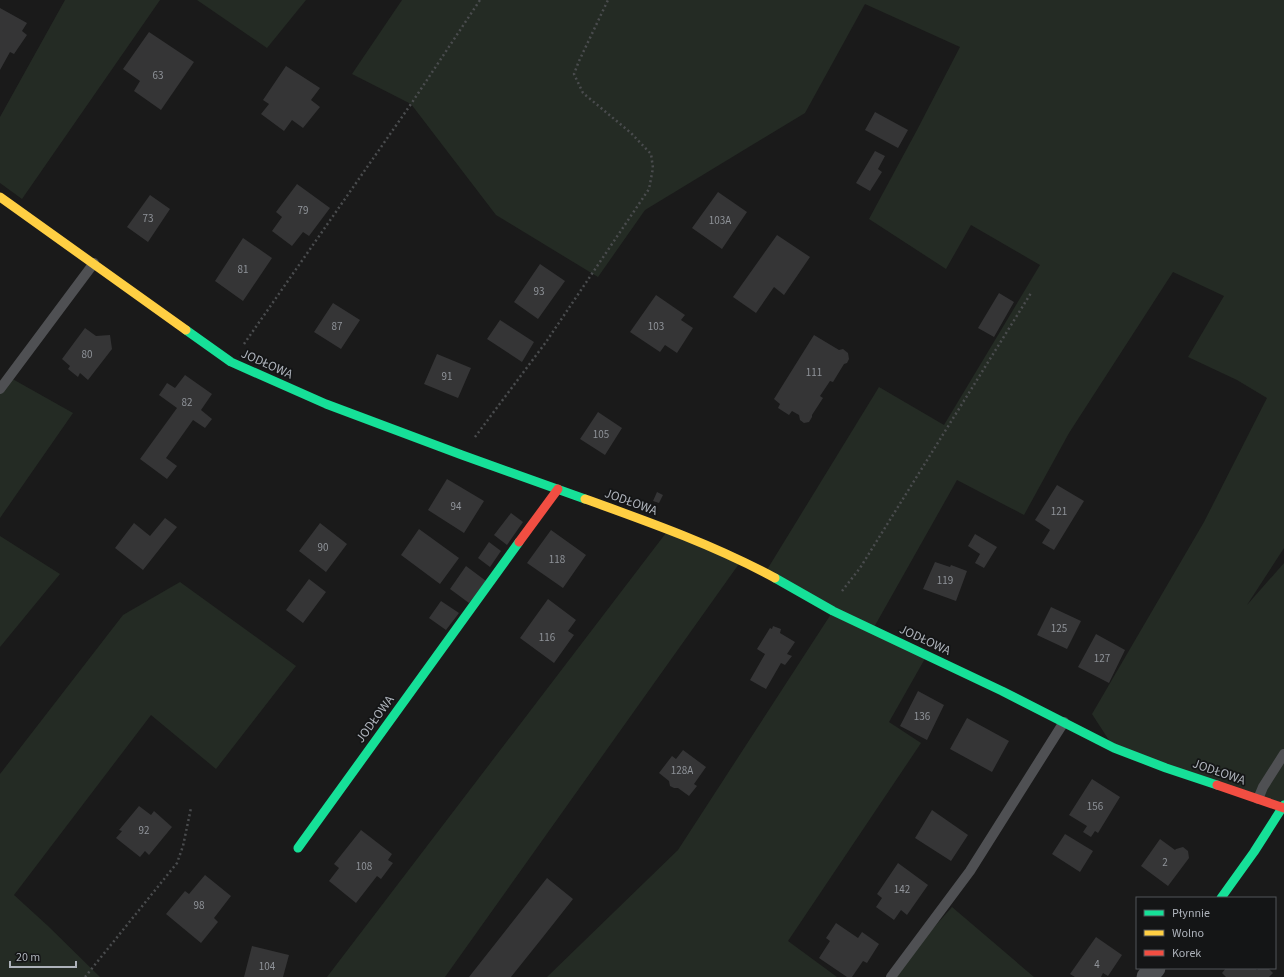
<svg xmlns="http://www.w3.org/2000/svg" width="1284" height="977" font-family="'Source Sans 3',sans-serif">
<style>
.green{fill:#242b24}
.building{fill:#353536}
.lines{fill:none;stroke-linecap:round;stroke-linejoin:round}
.path{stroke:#4a4c4e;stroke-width:2.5;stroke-dasharray:2 3;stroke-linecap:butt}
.lane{stroke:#4f5053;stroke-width:10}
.street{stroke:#4f5053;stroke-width:21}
.fast{stroke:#16e098;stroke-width:9}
.slow{stroke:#ffcf43;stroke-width:9}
.jam{stroke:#f24e42;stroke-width:9}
.labels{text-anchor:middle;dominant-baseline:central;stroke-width:3.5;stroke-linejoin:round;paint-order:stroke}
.number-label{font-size:11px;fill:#8f9399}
.street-label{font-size:13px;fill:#adb2ba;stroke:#141516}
</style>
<rect width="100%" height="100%" fill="#1a1a1a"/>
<path class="green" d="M65,0H160L22,199L0,183V117Z
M197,0H306L267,48Z
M402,0H1284V548L1247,605L1284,563V805L1114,748L1092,714L1204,522L1267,398L1237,380L1188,357L1224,296L1173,272L1069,433L1024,515L957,480L873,629L927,655L889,722L921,743L788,941L837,977H547L678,850L833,611L765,573L879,387L944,425L1040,265L971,225L946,269L869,219L917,130L960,47L865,4L805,113L645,210L598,277L496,215L411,104L352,74Z
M9,377L73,413L0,518V388Z
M669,529L741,561L445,977H327Z
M0,536L60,574L0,647Z
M180,582L296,666L216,769L151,715L14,895L48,926L100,977H0V774L123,615Z
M952,907L1034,977H890Z"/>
<path class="building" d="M0,8L27,23L22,31L27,35L14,54L10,52L0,70Z
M149,32L194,62L161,110L134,91L140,81L123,69Z
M286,66L320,88L311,100L320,107L303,128L292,120L284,131L261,114L269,104L263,100Z
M875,112L908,130L898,148L865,130Z
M875,151L885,156L878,169L882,172L870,191L856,183Z
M297,184L330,208L309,236L303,232L292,246L272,231L282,217L276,212Z
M718,192L747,212L722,249L692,228Z
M150,195L170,209L148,242L127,227Z
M777,235L810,257L784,295L774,287L756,313L733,297Z
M243,238L272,258L243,301L215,281Z
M540,264L565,281L538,319L514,302Z
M999,293L1014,302L994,337L978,328Z
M656,295L685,315L681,320L693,328L677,353L665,345L660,352L630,332Z
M333,303L360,320L341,349L314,332Z
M500,320L534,342L522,362L487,339Z
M85,328L96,336L110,335L112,349L88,380L80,373L78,377L68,369L70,366L62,359Z
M814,335L839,350L843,349L848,353L849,359L847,363L844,364L833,382L830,381L820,396L823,398L812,415V417L809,422L804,423L800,420L799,415L792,411L789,415L778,408L780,404L774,399Z
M437,354L471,368L458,398L424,384Z
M185,375L212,394L201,410L212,419L205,428L193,420L166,458L177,466L167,479L140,459L177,408L159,395L167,383L175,388Z
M598,412L622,428L605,455L580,439Z
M447,479L484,501L464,533L428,510Z
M1057,485L1084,501L1054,550L1042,543L1050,530L1035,520Z
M657,492L663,495L659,503L653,501Z
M511,513L523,522L507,545L494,535Z
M165,518L177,527L143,570L115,548L134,523L150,536Z
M320,523L347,544L326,572L299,551Z
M419,529L459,558L440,584L401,555Z
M551,530L586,555L563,588L527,563Z
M975,534L997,547L984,568L975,563L980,554L968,546Z
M489,542L501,551L490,567L478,558Z
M935,562L950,567L951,565L967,571L956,601L923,589Z
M466,566L486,581L469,603L450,589Z
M309,579L326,592L303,623L286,610Z
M548,599L576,620L568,631L574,635L554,663L520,638Z
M441,601L459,613L446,630L429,618Z
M1051,607L1081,621L1067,649L1037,635Z
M773,626L781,629L780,633L795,642L787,654L792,656L785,665L781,663L766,689L750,680L765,654L757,649L770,628L772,629Z
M1096,634L1125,650L1109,683L1078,667Z
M918,691L944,705L927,740L900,726Z
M967,718L1009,741L992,772L950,749Z
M683,750L706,767L694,784L697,786L689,796L678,788H674L670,786L669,781L659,773L672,756L676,759Z
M1092,779L1120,797L1098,833L1095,831L1091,837L1083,832L1087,826L1069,815Z
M139,806L151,815L154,811L172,827L149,855L145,851L140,857L116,838L122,831L119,830Z
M932,810L968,835L951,861L915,838Z
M361,830L392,854L388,860L393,863L381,879L377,876L356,903L329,881L339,868L334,864Z
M1065,834L1093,851L1080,872L1052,854Z
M1160,839L1175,850L1176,849L1183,847L1188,851L1189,858L1168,886L1141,866Z
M898,863L928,885L907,915L901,910L894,920L876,907L882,898L877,894Z
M205,875L231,896L214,918L218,922L201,943L166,914L185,891L189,894Z
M547,878L573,899L543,937L511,977H469Z
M836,923L858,938L862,932L879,944L867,963L863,961L852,977H847L819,958L830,941L826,938Z
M1096,937L1122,955L1108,976L1103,973L1101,977H1075L1070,974Z
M252,946L289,955L283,977H244Z
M1226,968H1255L1257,970L1259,968H1268L1273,973L1269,977H1226L1222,973Z"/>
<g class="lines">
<path class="path" d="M244,344L411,104L480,0
M475,437L546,342L649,189L653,168L651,154L631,133L583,93L574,74L579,61L608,0
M842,591L860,568L1031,293
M85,977L177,863L183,846L191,808"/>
<path class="lane" d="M0,389L94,263
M1258,799L1263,787L1284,754
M891,977L970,871L1064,722"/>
<path class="street" d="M1147,977L1155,968"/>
<path class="fast" d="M186,330L231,362L326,404L462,455L585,499
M775,578L833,611L1002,691L1114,748L1166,768L1217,785
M298,848L519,542
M1221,898L1254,852L1284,805"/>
<path class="slow" d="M0,197L186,330
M585,499C649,522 714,545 775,578"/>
<path class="jam" d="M519,542L558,489
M1217,785L1284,808"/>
</g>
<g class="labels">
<g class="number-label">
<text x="158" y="75">63</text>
<text x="303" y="210">79</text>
<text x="148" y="218">73</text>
<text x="720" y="220">103A</text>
<text x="243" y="269">81</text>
<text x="539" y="291">93</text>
<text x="337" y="326">87</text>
<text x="656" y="326">103</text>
<text x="87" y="354">80</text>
<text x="814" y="372">111</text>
<text x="447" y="376">91</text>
<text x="187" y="402">82</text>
<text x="601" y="434">105</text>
<text x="456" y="506">94</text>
<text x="1059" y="511">121</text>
<text x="323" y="547">90</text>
<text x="557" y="559">118</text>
<text x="945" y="580">119</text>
<text x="1059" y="628">125</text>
<text x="547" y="637">116</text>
<text x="1102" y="658">127</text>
<text x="922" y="716">136</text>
<text x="682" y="770">128A</text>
<text x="1095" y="806">156</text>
<text x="144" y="830">92</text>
<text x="1165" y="862">2</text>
<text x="364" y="866">108</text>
<text x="902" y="889">142</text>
<text x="199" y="905">98</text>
<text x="1097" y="964">4</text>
<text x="267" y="966">104</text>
</g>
<g class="street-label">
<text transform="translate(267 364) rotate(24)">JODŁOWA</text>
<text transform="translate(631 502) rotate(20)">JODŁOWA</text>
<text transform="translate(925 640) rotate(25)">JODŁOWA</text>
<text transform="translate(375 719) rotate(-54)">JODŁOWA</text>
<text transform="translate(1219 772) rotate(19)">JODŁOWA</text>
</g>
</g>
<rect x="1136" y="897" width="140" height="72" fill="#141516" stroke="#515458"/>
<rect x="1144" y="910" width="20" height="6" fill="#16e098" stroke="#515458"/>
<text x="1172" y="917" font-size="12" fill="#adb2ba">Płynnie</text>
<rect x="1144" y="930" width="20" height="6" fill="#ffcf43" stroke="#515458"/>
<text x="1172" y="937" font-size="12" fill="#adb2ba">Wolno</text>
<rect x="1144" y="950" width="20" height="6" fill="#f24e42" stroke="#515458"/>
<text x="1172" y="957" font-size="12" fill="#adb2ba">Korek</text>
<path d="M10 961v6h66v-6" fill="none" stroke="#adb2ba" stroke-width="2"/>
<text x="16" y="961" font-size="12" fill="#adb2ba" stroke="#141516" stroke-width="3" paint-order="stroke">20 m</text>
</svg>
